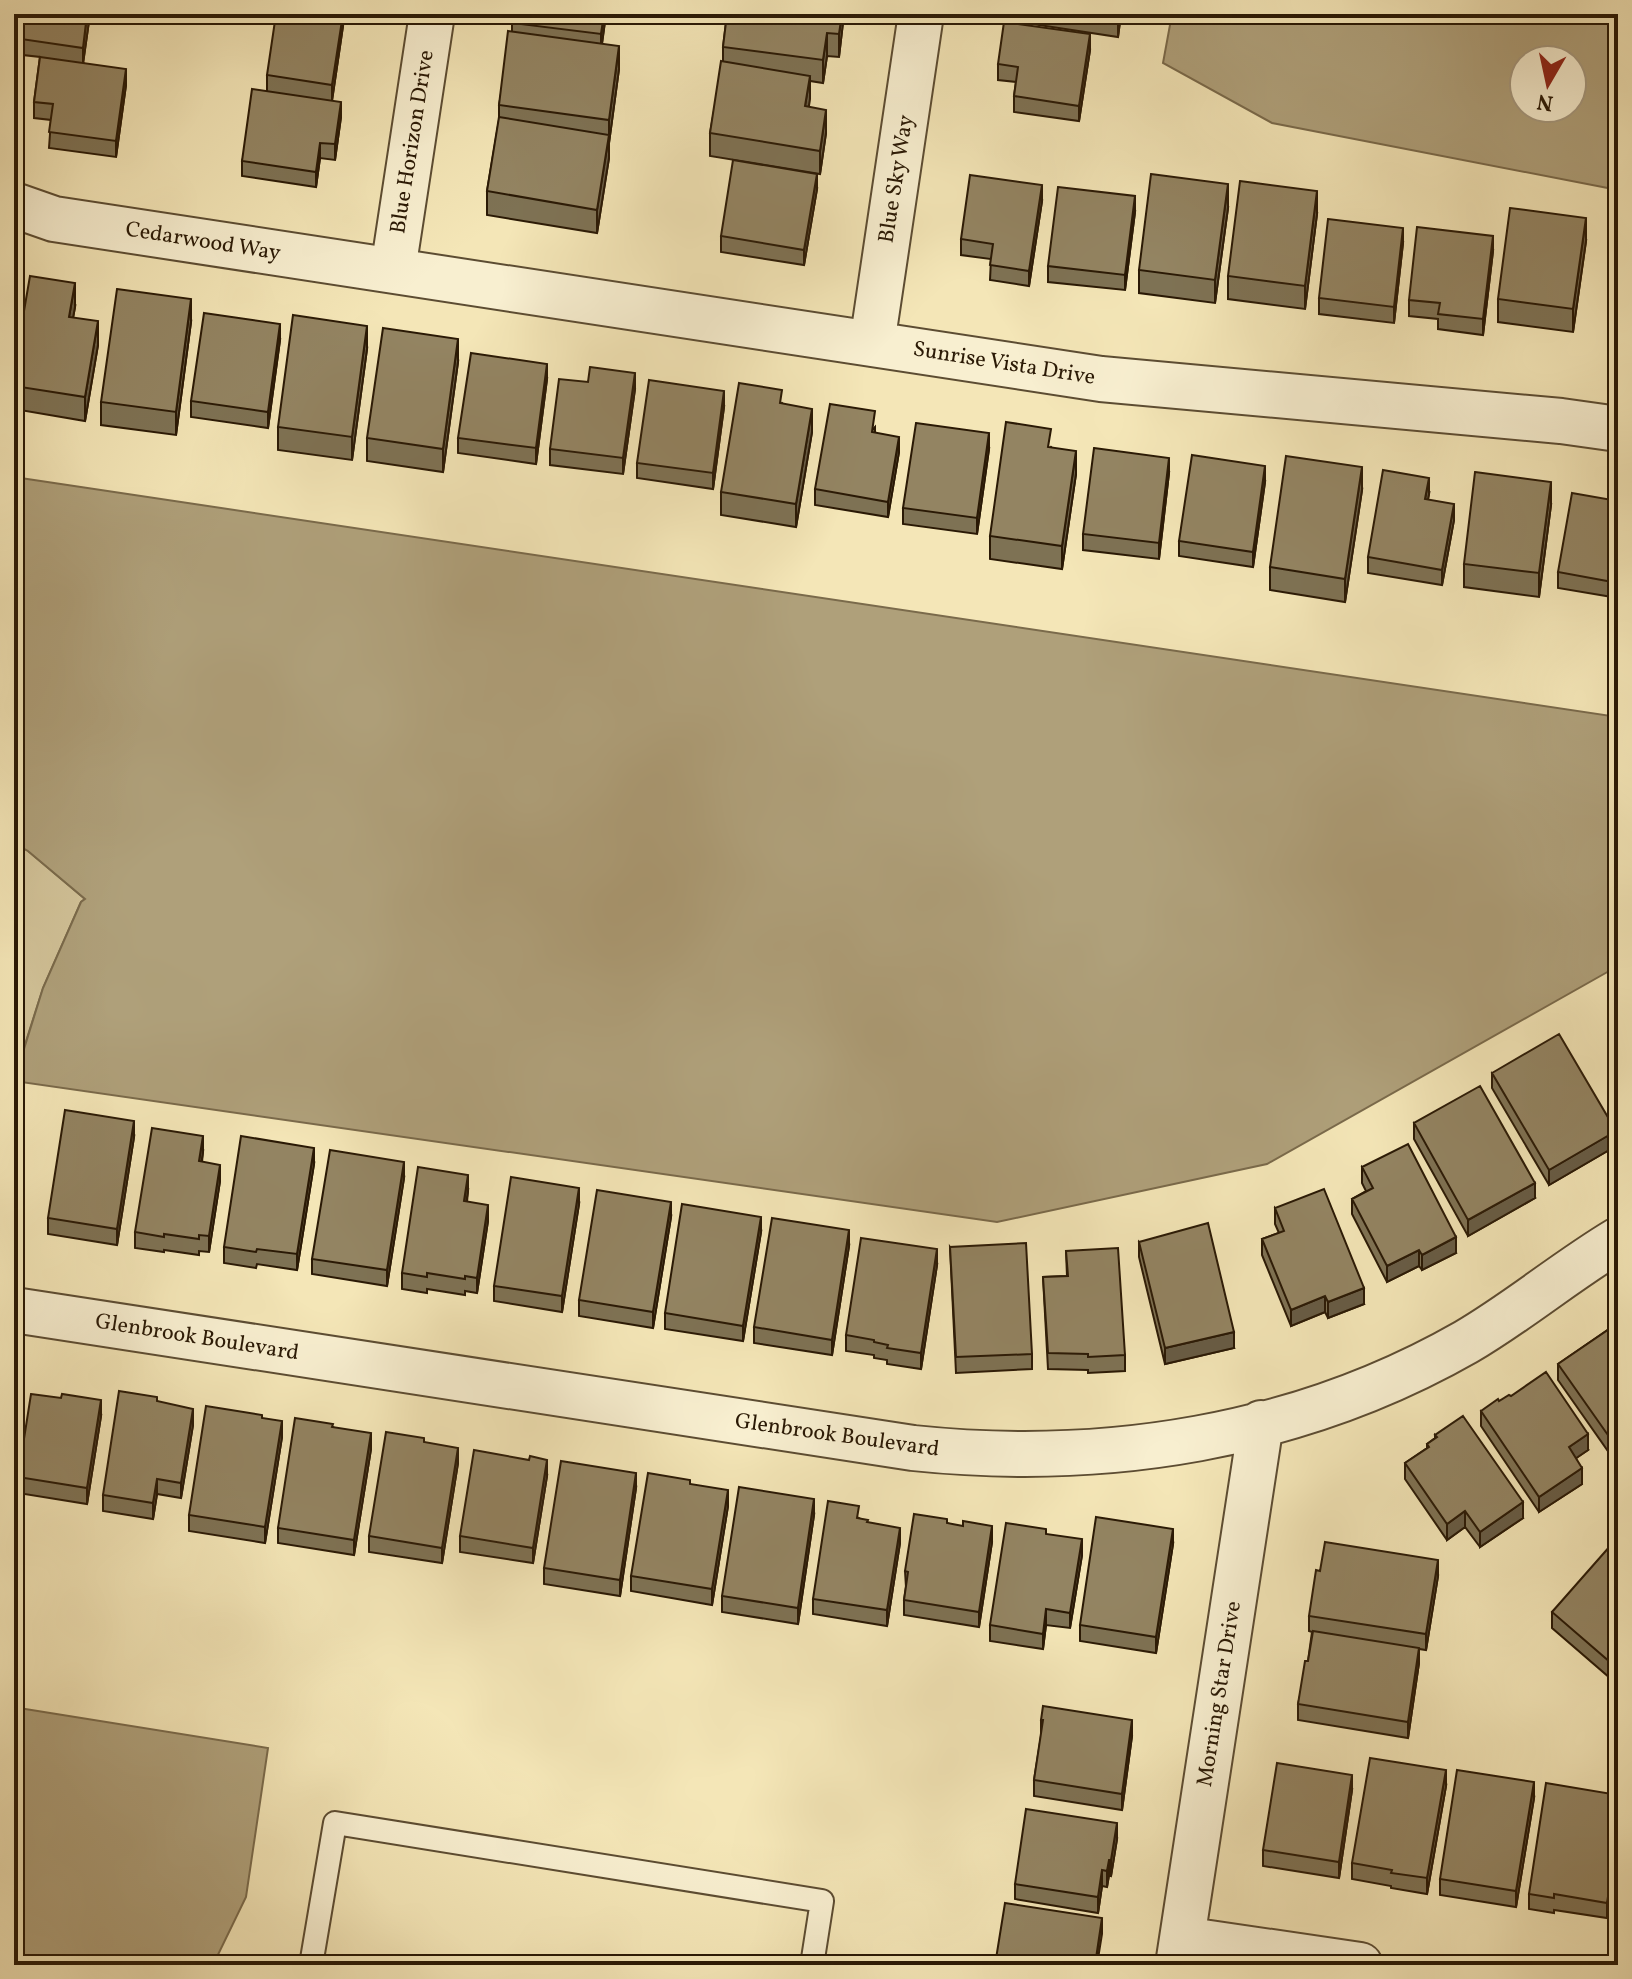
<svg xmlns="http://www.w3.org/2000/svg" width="1632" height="1979" font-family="Vollkorn,serif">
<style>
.green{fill:#d2c399;stroke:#7e6e4f;stroke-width:2}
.water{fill:#afa07a;stroke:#7a6a4b;stroke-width:2;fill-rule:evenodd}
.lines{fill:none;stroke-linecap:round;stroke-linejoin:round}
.service-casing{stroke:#5c4c32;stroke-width:26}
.minor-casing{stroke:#5c4c32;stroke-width:48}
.service{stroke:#f8efd0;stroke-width:22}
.minor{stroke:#f8efd0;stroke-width:44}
.wall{fill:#7e7254;stroke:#2a1905;stroke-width:2}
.shaded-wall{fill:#675c45;stroke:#2a1905;stroke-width:2}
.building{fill:#938462;stroke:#2a1905;stroke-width:2}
.labels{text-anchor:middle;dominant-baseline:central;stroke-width:6;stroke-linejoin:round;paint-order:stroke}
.street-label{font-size:22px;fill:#2a1905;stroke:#f8efd0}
</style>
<rect width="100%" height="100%" fill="#f4e6b7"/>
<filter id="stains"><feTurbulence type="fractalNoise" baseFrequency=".0025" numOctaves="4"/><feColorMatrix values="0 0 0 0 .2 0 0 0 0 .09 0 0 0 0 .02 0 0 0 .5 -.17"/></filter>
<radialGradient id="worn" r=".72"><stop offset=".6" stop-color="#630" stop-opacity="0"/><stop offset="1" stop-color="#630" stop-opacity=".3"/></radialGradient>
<path class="green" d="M14,843L28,851L85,899L81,902L43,988L14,1079Z"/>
<path class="water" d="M1172,14H1618V190L1272,123L1163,63ZM1524,60H1572V108H1524Z
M14,477L1618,717V966L1267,1164L997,1222L14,1081L43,988L81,902L85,899L28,851L14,843Z
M19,1708L268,1748L246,1897L213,1965H14V1716Z"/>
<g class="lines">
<g class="service-casing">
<path id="service" d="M311,1965L335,1823L822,1901L812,1965"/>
</g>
<g class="minor-casing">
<path id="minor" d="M14,205L54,219L1101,379L1561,421L1618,429
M393,270L432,14
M872,344L921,14
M14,1310L913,1448C1104,1468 1298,1438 1466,1342C1519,1311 1566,1271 1618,1240
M1182,1939L1360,1965
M1178,1965L1261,1423"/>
</g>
<use href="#service" class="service"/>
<use href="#minor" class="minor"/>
</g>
<path class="wall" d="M14,14H90L83,63L126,85L116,157L49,148L51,120L34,118V102L40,57L14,54Z
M606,14L602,44L619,69L609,143V158L597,233L487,215V191L499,120V105L512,32V23Z
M727,14H844L839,57L827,56L823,83L810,81L809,107L826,133L820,174L710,156V133L723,61V47Z
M1006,14H1121L1118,37L1006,20Z
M343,26L332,100L341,117L335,160L320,158L316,187L242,176V161L267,91V75Z
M1090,50L1079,121L1014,112V96L1016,82L998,80V64Z
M817,189L804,265L721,252V236Z
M1042,201L1029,286L990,280L991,259L961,255V239Z
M1228,208L1215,303L1139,293V270Z
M1135,212L1125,290L1048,282V266Z
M1317,214L1305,309L1228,299V276Z
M1586,241L1573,332L1498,322V299Z
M1403,243L1394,323L1319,314V298Z
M1493,251L1483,335L1438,329V319L1409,316V300Z
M75,307L73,318L98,345L85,421L14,409V369Z
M191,322L176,435L101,425V402Z
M280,340L268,428L191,417V401Z
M367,349L352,460L278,450V427Z
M458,362L443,472L367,461V438Z
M547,379L536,464L458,453V438Z
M588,382L635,389L623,474L550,465V449Z
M782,403L812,432L796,527L721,515V492Z
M724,407L713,489L637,478V463Z
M875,427V432L899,452L888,517L815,505V489Z
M1051,447L1076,474L1062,569L990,559V536Z
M989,449L977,534L903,524V508Z
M1169,473L1159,559L1083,550V534Z
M1265,482L1253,567L1179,556V541Z
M1362,490L1345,602L1270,590V567Z
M1429,494L1428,499L1454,520L1442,585L1368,573V557Z
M1618,501V598L1558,588V572Z
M1551,505L1539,597L1464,587V564Z
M1618,1033V1063L1613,1051V1035Z
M1492,1073L1616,1146L1549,1185L1492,1088Z
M1414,1123L1535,1198L1468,1236L1414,1139Z
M134,1137L117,1245L48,1234V1218Z
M203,1152L202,1162L220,1181L209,1252L199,1251V1255L164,1250V1252L135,1248V1232Z
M314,1164L297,1270L257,1264L256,1268L224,1263V1247Z
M1362,1167L1456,1253L1422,1270L1419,1266L1387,1282L1352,1214V1199L1366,1191L1362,1183Z
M404,1178L387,1286L312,1274V1259Z
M468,1191L467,1202L488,1221L477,1293L465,1291V1295L427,1289V1293L402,1289V1273Z
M579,1204L562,1312L494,1301V1286Z
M1275,1208L1364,1304L1328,1318L1325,1312L1291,1326L1262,1255V1239L1279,1233L1275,1224Z
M671,1217L653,1328L579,1316V1300Z
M761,1232L743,1341L665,1329V1313Z
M1139,1242L1234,1348L1165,1364L1139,1257Z
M849,1246L832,1355L754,1343V1327Z
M950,1247L1032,1354V1369L956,1373Z
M1066,1251L1125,1355V1371L1088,1373V1370L1048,1369L1043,1277L1067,1276Z
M937,1265L921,1369L887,1364V1360L874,1358V1355L846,1351V1335Z
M1618,1323V1448L1610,1454L1558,1380V1364Z
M157,1401L193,1425L181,1498L157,1494L153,1519L103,1511V1495Z
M1481,1411L1588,1450L1576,1458L1582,1484L1539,1512L1481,1426Z
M101,1416L87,1504L18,1493V1477Z
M262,1418L282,1437L265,1543L189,1531V1515Z
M333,1427L371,1449L354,1555L278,1543V1528Z
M1435,1435L1523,1518L1480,1547L1465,1527L1447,1540L1405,1479V1463L1427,1448V1444L1435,1438Z
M424,1442L458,1463L442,1563L369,1552V1536Z
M547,1476L533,1563L460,1552V1536Z
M690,1484L728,1506L712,1605L631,1591V1576Z
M636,1488L620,1596L544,1584V1568Z
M814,1515L798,1624L722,1612V1596Z
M859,1518L900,1543L887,1626L813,1614V1599Z
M947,1523L992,1542L979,1627L904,1615V1600L906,1587L905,1571Z
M1046,1534L1082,1555L1070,1628L1046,1625L1043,1649L990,1641V1625Z
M1173,1544L1156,1653L1080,1641V1625Z
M1618,1551V1669L1610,1678L1552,1628V1612Z
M1438,1576L1426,1650L1419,1649V1663L1408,1738L1298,1720V1704L1308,1661L1312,1632L1309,1631V1616Z
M1041,1720L1132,1736L1122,1810L1034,1796V1780L1041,1736Z
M1446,1786L1427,1894L1391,1888V1886L1352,1879V1863Z
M1352,1790L1339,1878L1263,1866V1850Z
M1618,1795L1607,1918L1554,1910V1913L1529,1909V1894Z
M1534,1798L1516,1907L1440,1895V1879Z
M1117,1839L1111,1876L1109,1875L1107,1887L1102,1886L1098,1913L1015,1899V1884Z"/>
<path class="shaded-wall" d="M87,14H90L83,64V48Z
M343,14V26L332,101V85Z
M604,14H606L601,50V34Z
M842,14H844L839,57V34Z
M1118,14H1121L1118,37Z
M827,33V56L823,83V60Z
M1090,34V50L1079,121V106Z
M619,46V69L609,143V120Z
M126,69V85L116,157V141Z
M810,76V99L805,129V106Z
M341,102V117L335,160V144Z
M826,110V133L820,174V151Z
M609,135V158L597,233V210Z
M320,143V158L316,187V172Z
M817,174V189L804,265V250Z
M1228,184V208L1215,303V280Z
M1042,185V201L1029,286V271Z
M1317,191V214L1305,309V286Z
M1135,196V212L1125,290V275Z
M1586,218V241L1573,332V309Z
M1403,228V243L1394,323V307Z
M1493,236V251L1483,335V319Z
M75,283V307L69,340V317Z
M191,299V322L176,435V412Z
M98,321V345L85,421V397Z
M280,324V340L268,428V412Z
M367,326V349L352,460V437Z
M458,339V362L443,472V449Z
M547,364V379L536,464V448Z
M635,373V389L623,474V458Z
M724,391V407L713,489V473Z
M812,409V432L796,527V504Z
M989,433V449L977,534V518Z
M899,437V452L888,517V502Z
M1076,451V474L1062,569V546Z
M1169,458V473L1159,559V543Z
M1265,466V482L1253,567V552Z
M1362,467V490L1345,602V579Z
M1429,478V494L1425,515V499Z
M1551,482V505L1539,597V573Z
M1454,504V520L1442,585V570Z
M134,1121V1137L117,1245V1229Z
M1616,1131V1146L1549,1185V1170Z
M203,1136V1152L199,1177V1161Z
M314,1148V1164L297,1270V1254Z
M404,1162V1178L387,1286V1270Z
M220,1165V1181L209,1252V1236Z
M468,1175V1191L464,1217V1201Z
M1535,1183V1198L1468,1236V1220Z
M579,1188V1204L562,1312V1296Z
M671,1202V1217L653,1328V1312Z
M488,1205V1221L477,1293V1278Z
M761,1217V1232L743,1341V1326Z
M849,1230V1246L832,1355V1340Z
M1456,1237V1253L1422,1270V1255Z
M937,1249V1265L921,1369V1353Z
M1419,1250V1266L1387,1282V1266Z
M1364,1288V1304L1328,1318V1302Z
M1325,1296V1312L1291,1326V1310Z
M1234,1332V1348L1165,1364V1348Z
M101,1400V1416L87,1504V1488Z
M193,1409V1425L181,1498V1483Z
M282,1421V1437L265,1543V1527Z
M371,1433V1449L354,1555V1540Z
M1618,1433V1448L1610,1454V1438Z
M1588,1434V1450L1569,1463V1447Z
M458,1448V1463L442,1563V1548Z
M547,1460V1476L533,1563V1548Z
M1582,1468V1484L1539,1512V1497Z
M636,1473V1488L620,1596V1580Z
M157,1479V1494L153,1519V1503Z
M728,1490V1506L712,1605V1589Z
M814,1499V1515L798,1624V1608Z
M1523,1502V1518L1480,1547V1532Z
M1465,1511V1527L1447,1540V1524Z
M992,1526V1542L979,1627V1612Z
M900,1528V1543L887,1626V1610Z
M1173,1529V1544L1156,1653V1637Z
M1082,1539V1555L1070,1628V1613Z
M1438,1560V1576L1426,1650V1634Z
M1046,1609V1625L1043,1649V1634Z
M1419,1648V1663L1408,1738V1722Z
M1618,1653V1669L1610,1678V1662Z
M1132,1720V1736L1122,1810V1794Z
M1446,1770V1786L1427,1894V1878Z
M1352,1775V1790L1339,1878V1862Z
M1534,1782V1798L1516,1907V1891Z
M1117,1823V1839L1111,1876V1860Z
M1618,1833V1849L1607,1918V1903Z
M1109,1860V1875L1107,1887V1871Z
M1102,1870V1886L1098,1913V1897Z
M1102,1918V1934L1097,1965H1095Z"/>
<path class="building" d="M14,14H87L83,48L14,38Z
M276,14H343L332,85L267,75Z
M513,14H604L601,34L512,23Z
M727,14H842L839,34L827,33L823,60L723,47Z
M1004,22L1090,34L1079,106L1014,96L1018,67L998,64Z
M508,31L619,46L609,120L499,105Z
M40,57L126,69L116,141L49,132L53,104L34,102Z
M721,61L810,76L805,106L826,110L820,151L710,133Z
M252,89L341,102L335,144L320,143L316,172L242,161Z
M499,117L609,135L597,210L487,191Z
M733,160L817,174L804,250L721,236Z
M1151,174L1228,184L1215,280L1139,270Z
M970,175L1042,185L1029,271L990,265L993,244L961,239Z
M1240,181L1317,191L1305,286L1228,276Z
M1058,187L1135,196L1125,275L1048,266Z
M1510,208L1586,218L1573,309L1498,299Z
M1328,219L1403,228L1394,307L1319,298Z
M1417,227L1493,236L1483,319L1438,314L1440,303L1409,300Z
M30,276L75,283L69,317L98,321L85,397L14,386V369Z
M117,289L191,299L176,412L101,402Z
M204,313L280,324L268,412L191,401Z
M293,315L367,326L352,437L278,427Z
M383,328L458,339L443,449L367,438Z
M471,353L547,364L536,448L458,438Z
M590,367L635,373L623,458L550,449L559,379L588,382Z
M649,380L724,391L713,473L637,463Z
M739,383L782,390L780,403L812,409L796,504L721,492Z
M830,404L875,411L872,432L899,437L888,502L815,489Z
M1006,422L1051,429L1048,447L1076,451L1062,546L990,536Z
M916,423L989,433L977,518L903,508Z
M1094,448L1169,458L1159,543L1083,534Z
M1192,455L1265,466L1253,552L1179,541Z
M1286,456L1362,467L1345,579L1270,567Z
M1383,470L1429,478L1425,499L1454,504L1442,570L1368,557Z
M1475,472L1551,482L1539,573L1464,564Z
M1572,493L1618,501V583L1558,572Z
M1618,1033V1047L1613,1035Z
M1559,1034L1616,1131L1549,1170L1492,1073Z
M1480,1086L1535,1183L1468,1220L1414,1123Z
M65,1110L134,1121L117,1229L48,1218Z
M152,1128L203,1136L199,1161L220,1165L209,1236L199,1235V1239L164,1234V1237L135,1232Z
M241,1136L314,1148L297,1254L257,1249L256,1252L224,1247Z
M1408,1144L1456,1237L1422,1255L1419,1250L1387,1266L1352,1199L1373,1188L1362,1167Z
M330,1150L404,1162L387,1270L312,1259Z
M418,1167L468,1175L464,1201L488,1205L477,1278L465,1276V1279L427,1273V1277L402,1273Z
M511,1177L579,1188L562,1296L494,1286Z
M1324,1189L1364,1288L1328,1302L1325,1296L1291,1310L1262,1239L1284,1231L1275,1208Z
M597,1190L671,1202L653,1312L579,1300Z
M682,1204L761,1217L743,1326L665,1313Z
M772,1218L849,1230L832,1340L754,1327Z
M1208,1223L1234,1332L1165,1348L1139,1242Z
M861,1238L937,1249L921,1353L887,1348L888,1345L874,1342V1340L846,1335Z
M1026,1243L1032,1354L956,1357L950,1247Z
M1118,1248L1125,1355L1088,1357V1354L1048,1353L1043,1277L1068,1276L1066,1251Z
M1618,1323V1433L1610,1438L1558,1364Z
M1546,1372L1588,1434L1569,1447L1582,1468L1539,1497L1481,1411L1498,1399L1499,1401L1509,1395L1511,1396Z
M119,1391L157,1397V1401L193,1409L181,1483L157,1479L153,1503L103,1495Z
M31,1394L61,1398L62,1394L101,1400L87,1488L18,1477Z
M206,1406L262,1415V1418L282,1421L265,1527L189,1515Z
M1463,1416L1523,1502L1480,1532L1465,1511L1447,1524L1405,1463L1429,1447L1427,1444L1437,1437L1435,1435Z
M295,1418L333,1424L332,1427L371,1433L354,1540L278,1528Z
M386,1432L424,1438V1442L458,1448L442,1548L369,1536Z
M474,1450L529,1460L530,1456L547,1460L533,1548L460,1536Z
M561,1461L636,1473L620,1580L544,1568Z
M648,1473L690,1480V1484L728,1490L712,1589L631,1576Z
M739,1487L814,1499L798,1608L722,1596Z
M828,1501L859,1506L857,1518L868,1520L867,1522L900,1528L887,1610L813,1599Z
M914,1514L947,1519V1523L963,1526V1521L992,1526L979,1612L904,1600L908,1572L905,1571Z
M1096,1517L1173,1529L1156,1637L1080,1625Z
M1006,1523L1046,1529V1534L1082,1539L1070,1613L1046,1609L1043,1634L990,1625Z
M1325,1542L1438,1560L1426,1634L1309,1616L1316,1570L1320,1571Z
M1611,1545L1618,1551V1653L1610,1662L1552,1612Z
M1313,1631L1419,1648L1408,1722L1298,1704L1305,1661H1308Z
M1043,1706L1132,1720L1122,1794L1034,1780L1043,1720H1041Z
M1370,1758L1446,1770L1427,1878L1391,1873L1392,1870L1352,1863Z
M1277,1763L1352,1775L1339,1862L1263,1850Z
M1457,1770L1534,1782L1516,1891L1440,1879Z
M1546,1783L1618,1795V1833L1607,1903L1554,1894V1898L1529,1894Z
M1026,1809L1117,1823L1111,1860H1109L1107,1871L1102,1870L1098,1897L1015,1884Z
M1005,1903L1102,1918L1095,1965H995Z"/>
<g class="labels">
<g class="street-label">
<text transform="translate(413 142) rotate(-81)">Blue Horizon Drive</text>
<text transform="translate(897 179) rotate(-81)">Blue Sky Way</text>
<text transform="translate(203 242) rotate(9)">Cedarwood Way</text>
<text transform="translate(1004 364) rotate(9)">Sunrise Vista Drive</text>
<text transform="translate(197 1338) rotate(9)">Glenbrook Boulevard</text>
<text transform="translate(837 1436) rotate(8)">Glenbrook Boulevard</text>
<text transform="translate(1220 1694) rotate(-81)">Morning Star Drive</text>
</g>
</g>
<rect width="1632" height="1979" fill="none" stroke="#f4e6b7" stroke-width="48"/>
<rect x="16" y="16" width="1600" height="1947" fill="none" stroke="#2a1905" stroke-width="4"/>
<rect x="24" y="24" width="1584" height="1931" fill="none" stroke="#2a1905" stroke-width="2"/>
<g transform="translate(1548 84) rotate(189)"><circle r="38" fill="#f8efd0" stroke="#a6997f" stroke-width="2"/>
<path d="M0-6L14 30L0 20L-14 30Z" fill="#8f2418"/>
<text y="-12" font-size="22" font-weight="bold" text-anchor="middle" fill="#2a1905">N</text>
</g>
<rect width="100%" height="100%" filter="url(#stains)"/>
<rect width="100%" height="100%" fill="url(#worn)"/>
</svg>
